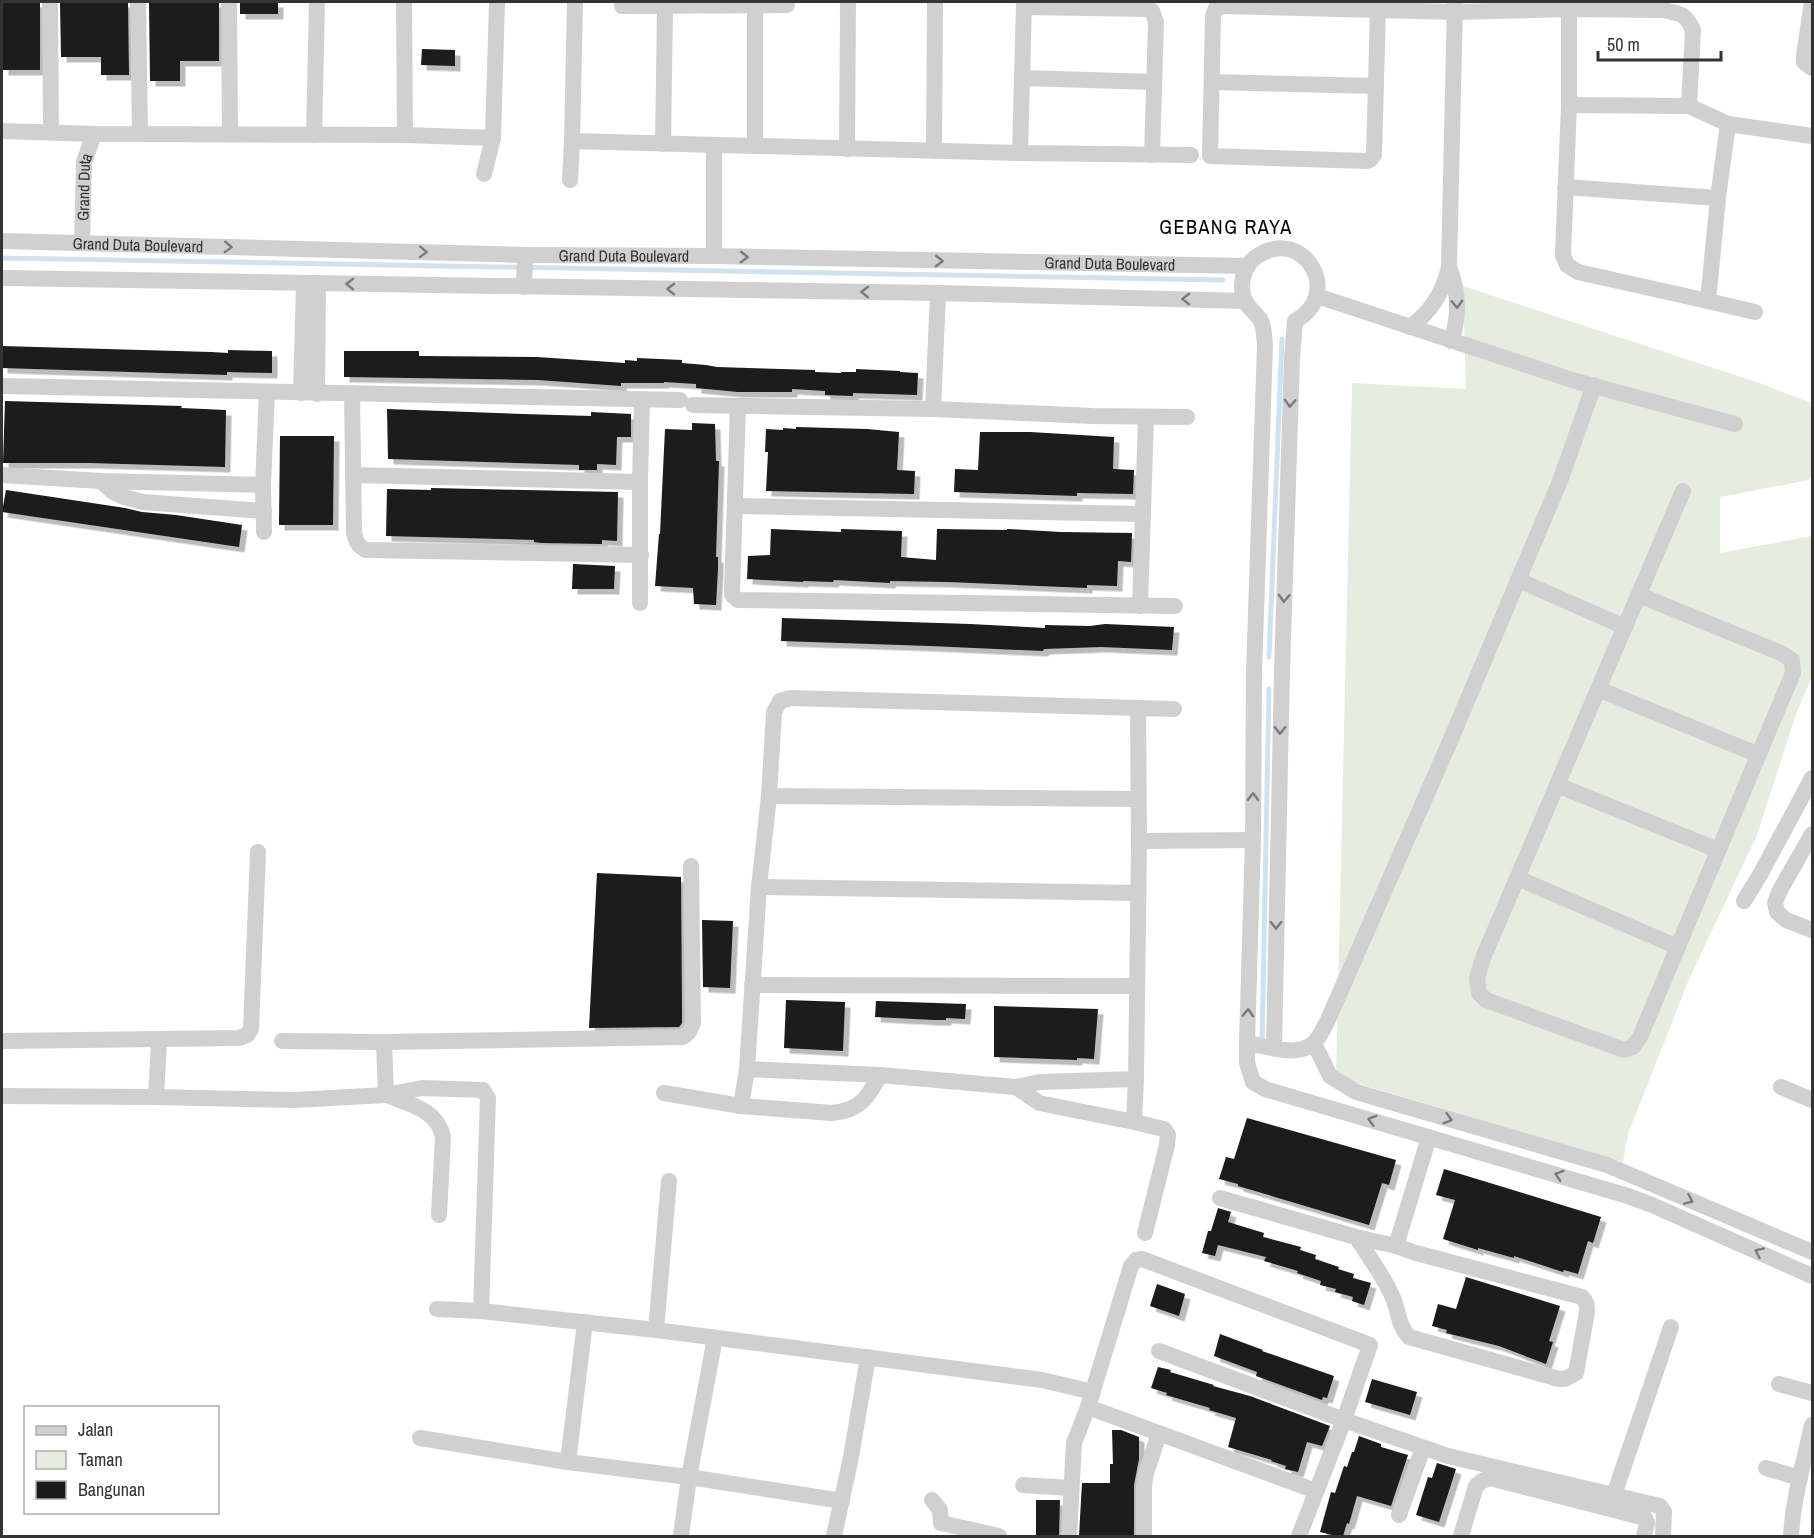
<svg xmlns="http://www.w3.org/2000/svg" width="1814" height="1538" font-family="'Archivo Narrow',sans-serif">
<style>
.green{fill:#e6ecdf}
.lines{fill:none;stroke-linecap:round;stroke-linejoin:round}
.stream{stroke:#cfe2ee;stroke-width:5}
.building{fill:#1a1a1a;filter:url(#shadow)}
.minor{stroke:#d0d0d0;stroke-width:16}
.oneway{stroke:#7a7a7a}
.labels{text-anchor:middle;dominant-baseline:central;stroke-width:6;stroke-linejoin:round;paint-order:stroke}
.street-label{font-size:16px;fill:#333;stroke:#fff}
.quarter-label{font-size:20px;letter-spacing:1.5px;fill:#000;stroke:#fff}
</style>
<defs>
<filter id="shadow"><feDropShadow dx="5.5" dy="5.5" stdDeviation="0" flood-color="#0004"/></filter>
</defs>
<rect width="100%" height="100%" fill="#fff"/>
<path class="green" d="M1463,286L1759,383L1812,403V474L1809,480L1720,497V553L1812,536V677L1797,711L1757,835L1689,979L1628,1134L1623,1162L1336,1077L1352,383L1466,389Z"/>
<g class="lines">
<path class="stream" d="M2,258L1223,280
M1269,657L1282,339
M1262,1044L1269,689"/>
</g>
<path class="building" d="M2,2H40V70H3V60H2Z
M60,2H128L129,75H101V57H61Z
M149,2H219V61H180V81H150Z
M240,2H278V14H240Z
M422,49L455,50V66L421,65Z
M2,346L211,352L228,353V350L272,351V373L227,372V375L2,368Z
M344,351H419V356L537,357L625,363V360L637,361V358L682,360V363L706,365L717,367L815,370V372L841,373V372H856V369L900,371V372L918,373L917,395L853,393V396L825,395V391L792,389V392H738L696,388V384L664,382V383H621V386L538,380L344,377Z
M5,401L182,406L181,408L226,410L225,467L90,463H3Z
M387,409L523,414L591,416V412L631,414V437H617L616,465L597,464V470H579V465L388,459Z
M692,423L715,424L716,461H719L716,557H718V569L716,605L694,604L693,588L655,586L659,534H660L665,429L692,430Z
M796,427L867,429L899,432L897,470L915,471L914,494L766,491L768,452H765L766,429L783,430V428L796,429Z
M980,432H1030L1114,437L1113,469L1134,470L1133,494L1077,493V496L954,492L955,469L978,470Z
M280,436H334L333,525H279Z
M431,488L618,492L617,541L602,540V544L541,543L534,542V540L386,536L387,489L431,490Z
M6,490L125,508L142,512L176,515L242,525L239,547L2,512Z
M771,529L841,532V529L902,531L901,557L936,560L937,529L1007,530V529L1061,532L1132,533L1131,562L1118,561L1117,586L1087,585V588L948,582L890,581V583L834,580L833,582L803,581V582L747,579L748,556L770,555Z
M573,564L615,566L614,589H572Z
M782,618L970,624L1045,628V625L1090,626L1105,624L1174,627L1172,650L1101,647L1044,649L1043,651L930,646L781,641Z
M597,873L681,877L682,1010V1023L679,1027L589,1028Z
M702,920L733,921L730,988L703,987Z
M786,1000L845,1002L843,1051L784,1048Z
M876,1001L966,1004L965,1019L946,1018V1020H934L875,1017Z
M994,1006L1098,1009L1094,1059L1077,1058V1060L994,1057Z
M1247,1118L1396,1160L1389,1185L1382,1183L1369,1225L1238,1186V1184L1219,1179L1226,1157L1234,1159Z
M1444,1169L1601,1217L1593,1243L1588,1241L1578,1274L1564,1270L1563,1272L1514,1256V1258L1478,1248V1250L1443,1239L1455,1200L1436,1195Z
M1218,1208L1231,1212L1228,1222L1264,1233L1263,1237L1301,1247L1300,1250L1316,1255L1315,1259L1339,1267L1338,1269L1354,1274L1353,1278L1371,1283L1364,1305L1352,1301L1353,1297L1335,1292L1336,1289L1320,1285L1321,1281L1297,1273L1298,1271L1264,1261L1266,1257L1218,1245L1215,1256L1202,1253L1208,1231H1211Z
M1466,1277L1560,1306L1549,1341L1553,1342L1546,1364L1499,1346L1446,1333L1447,1330L1432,1326L1438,1304L1456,1309Z
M1157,1284L1185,1294L1179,1316L1150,1306Z
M1220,1334L1263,1350L1262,1351L1334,1376L1327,1398L1323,1397L1322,1400L1256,1376L1257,1372L1214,1356Z
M1158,1367L1171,1370L1170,1372L1214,1385L1213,1386L1250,1396L1330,1426L1322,1446L1307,1442L1298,1472L1285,1469L1286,1466L1271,1461L1272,1460L1228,1447L1236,1418L1209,1410L1210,1408L1166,1395L1167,1393L1151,1388Z
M1372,1379L1417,1392L1410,1415L1365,1402Z
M1112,1430H1121L1139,1437V1459L1134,1485V1536H1079L1082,1483H1110V1464H1113Z
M1359,1436L1381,1444V1447L1408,1455L1391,1506L1357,1496L1349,1524L1347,1523L1343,1536H1336L1320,1532L1331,1492L1335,1493L1344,1466L1347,1467L1352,1452H1354Z
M1437,1463L1456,1469L1439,1522L1416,1515L1428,1477L1432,1478Z
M1036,1500H1060L1059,1536H1036Z"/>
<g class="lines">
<g class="minor">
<path d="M50,2L51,132"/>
<path d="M138,2L140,134"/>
<path d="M229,2L230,134"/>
<path d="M404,2L405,135"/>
<path d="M1569,2V105L1563,255L1567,265L1578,272L1708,301L1718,198L1728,124"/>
<path d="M1812,2L1804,55V62L1812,68"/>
<path d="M755,5V146"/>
<path d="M622,6L787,5"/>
<path d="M1024,7L1150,9L1152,11L1156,22L1152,155"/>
<path d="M1378,10L1374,155L1371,159L1367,161L1210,156L1213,16L1216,8L1224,6L1455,12L1569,9L1663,10C1680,13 1686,14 1693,30L1689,106L1728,124L1812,136"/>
<path d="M1023,78L1154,82"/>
<path d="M1212,82L1376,86"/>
<path d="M1569,105L1689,106"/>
<path d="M2,131L94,134L405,135L493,138L497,2"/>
<path d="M314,135L317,2"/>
<path d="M572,141L1020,153L1191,155"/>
<path d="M663,144L665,6"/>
<path d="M714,145V256"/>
<path d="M847,149L848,2"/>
<path d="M934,151L935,2"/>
<path d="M1020,153L1024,2"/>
<path d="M484,174L493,138"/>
<path d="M570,180L572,141L575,2"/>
<path d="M1565,187L1718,198"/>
<path id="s1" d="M2,241L525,255L714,256L1248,266"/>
<path id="s2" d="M82,243L84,162L94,134"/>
<path d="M1449,267C1459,292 1460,316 1451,341"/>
<path d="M2,278L938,293L1245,301"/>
<path d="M524,287L525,255"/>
<path d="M1317,296L1572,380L1735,424"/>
<path d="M1708,301L1755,312"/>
<path d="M1410,327C1431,312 1443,293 1449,267L1455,2"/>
<path d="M2,386L680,400"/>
<path d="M301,393L304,284"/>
<path d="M352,393L354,533C356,542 358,546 366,550L641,555"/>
<path d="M317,394L318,283"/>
<path d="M693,405L933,409L1093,416L1187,417"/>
<path d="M738,407L732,592V595L738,600L1175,606"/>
<path d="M933,409L938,293"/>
<path d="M2,475L101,481L263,485"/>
<path d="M353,475L640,482"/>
<path d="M101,481L113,492L124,497L143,502L264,511"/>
<path d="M735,506L1143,514"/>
<path d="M264,532L263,485L267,392"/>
<path d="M1518,580L1625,627"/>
<path d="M1639,595L1781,653L1792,660L1793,673L1640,1037L1633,1047L1624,1050L1486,1000L1479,993L1477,978L1483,958L1683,491"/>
<path d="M640,603V482L642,400"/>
<path d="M1140,606L1146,417"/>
<path d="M1598,689L1759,755"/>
<path d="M1138,708L1139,841"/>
<path d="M1174,709L790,698L780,701L774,712L769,796L759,887L747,1069L880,1075L1016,1087L1040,1082L1136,1079L1139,841L1253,840"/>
<path d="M1557,785L1718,850"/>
<path d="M769,796L1137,799"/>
<path d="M1812,834L1779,892L1775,903L1777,912L1786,920L1812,930"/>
<path d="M1517,878L1678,947"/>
<path d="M759,887L1138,893"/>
<path d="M1744,901L1761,873L1812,778"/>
<path d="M752,985L1137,986"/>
<path d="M2,1041L239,1038L247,1035L251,1029L258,852"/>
<path d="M282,1041L384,1042L683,1037L689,1032L693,1023L691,866"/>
<path d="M384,1042L386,1095"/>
<path d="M1247,1043C1266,1046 1297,1058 1314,1043C1319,1038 1323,1029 1327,1022L1451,739L1560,481L1594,385"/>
<path d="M1314,1043L1330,1076L1356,1092L1607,1165L1812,1252"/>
<path d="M1274,1047L1282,671L1292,358L1295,321C1344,294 1304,227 1259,255C1248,261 1242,274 1242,286C1242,303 1250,307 1259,318C1264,323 1264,337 1265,345L1254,672L1253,840L1247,1043V1063L1253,1082L1265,1089L1628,1196L1652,1205L1812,1276"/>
<path d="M1016,1087L1039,1103L1134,1122L1136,1079"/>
<path d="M1781,1087L1812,1100"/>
<path d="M664,1093L741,1106L832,1113C861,1110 867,1098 880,1075"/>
<path d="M387,1095C410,1105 437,1109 443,1137L439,1215"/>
<path d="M2,1096L156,1097L294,1100L386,1095L422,1088L483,1090L488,1098L481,1311"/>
<path d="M156,1097L159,1041"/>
<path d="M741,1106L747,1069"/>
<path d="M1134,1122L1164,1129L1168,1135L1167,1145L1145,1233"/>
<path d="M1220,1198L1356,1237L1396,1246L1416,1253L1582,1297C1587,1302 1587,1305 1587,1312L1576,1373L1565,1379H1559L1409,1337C1398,1325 1399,1312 1393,1298C1384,1276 1369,1257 1356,1237"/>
<path d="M1396,1246L1429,1137"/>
<path d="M437,1309L481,1311L656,1330L1042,1380L1093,1392"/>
<path d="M656,1330L669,1181"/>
<path d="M1159,1351L1344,1420L1448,1456L1660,1506L1664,1512L1663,1536"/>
<path d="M1779,1384L1812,1393"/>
<path d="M1088,1407L1316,1491"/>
<path d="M420,1438L568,1462L689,1477L842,1501"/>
<path d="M568,1462L585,1322"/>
<path d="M1766,1468L1800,1478"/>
<path d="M1023,1485L1071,1488"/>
<path d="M1614,1495L1671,1327"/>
<path d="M932,1500L940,1510L941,1523L999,1536"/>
<path d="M1399,1515L1423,1448"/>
<path d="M681,1536L689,1477L715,1338"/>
<path d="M834,1536L851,1457L868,1357"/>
<path d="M1069,1536L1074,1443L1088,1407L1131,1266L1136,1260L1142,1259L1370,1345L1344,1420L1299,1536"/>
<path d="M1144,1536V1485L1146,1473L1159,1434"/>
<path d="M1461,1536L1476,1486L1482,1481L1490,1478L1645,1518L1647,1523L1644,1536"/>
<path d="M1791,1536C1793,1498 1804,1462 1812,1425"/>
</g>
</g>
<defs><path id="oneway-chevron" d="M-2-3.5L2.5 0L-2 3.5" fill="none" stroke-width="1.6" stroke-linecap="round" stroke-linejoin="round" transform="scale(1.5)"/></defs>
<g class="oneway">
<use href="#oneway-chevron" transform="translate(228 247) rotate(2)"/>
<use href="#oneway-chevron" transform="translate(423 252) rotate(2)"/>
<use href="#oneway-chevron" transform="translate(744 257) rotate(1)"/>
<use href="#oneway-chevron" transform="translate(939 261) rotate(1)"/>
<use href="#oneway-chevron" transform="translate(350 284) rotate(-179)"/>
<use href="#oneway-chevron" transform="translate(671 289) rotate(-179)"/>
<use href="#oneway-chevron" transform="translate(865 292) rotate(-179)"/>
<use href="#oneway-chevron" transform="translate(1186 299) rotate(-179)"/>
<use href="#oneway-chevron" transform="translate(1457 304) rotate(88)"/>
<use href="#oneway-chevron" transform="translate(1290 403) rotate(92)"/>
<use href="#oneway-chevron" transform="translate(1284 598) rotate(92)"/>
<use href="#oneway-chevron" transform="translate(1280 730) rotate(91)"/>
<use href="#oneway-chevron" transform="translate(1253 797) rotate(-89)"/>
<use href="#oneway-chevron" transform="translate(1276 925) rotate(91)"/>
<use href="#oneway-chevron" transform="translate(1248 1013) rotate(-88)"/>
<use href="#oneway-chevron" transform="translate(1448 1119) rotate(16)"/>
<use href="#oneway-chevron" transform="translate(1372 1120) rotate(-164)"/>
<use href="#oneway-chevron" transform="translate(1559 1175) rotate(-163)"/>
<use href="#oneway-chevron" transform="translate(1689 1200) rotate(23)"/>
<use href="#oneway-chevron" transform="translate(1759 1252) rotate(-156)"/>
</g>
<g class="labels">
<g class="street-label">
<text stroke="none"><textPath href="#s2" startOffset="56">Grand Duta</textPath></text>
<text stroke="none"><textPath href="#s1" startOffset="136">Grand Duta Boulevard</textPath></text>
<text stroke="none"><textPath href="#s1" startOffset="622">Grand Duta Boulevard</textPath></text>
<text stroke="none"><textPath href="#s1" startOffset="1108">Grand Duta Boulevard</textPath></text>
</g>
<g class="quarter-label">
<text x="1226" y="226">GEBANG RAYA</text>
</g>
</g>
<rect width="1814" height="1538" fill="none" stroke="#333333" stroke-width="6"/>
<rect x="24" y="1406" width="195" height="108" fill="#ffffff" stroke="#adadad" stroke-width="1.5"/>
<rect x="36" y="1426" width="30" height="9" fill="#d0d0d0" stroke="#adadad" stroke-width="1.5"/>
<text x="78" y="1436" font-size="18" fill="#333333">Jalan</text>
<rect x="36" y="1451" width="30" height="18" fill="#e6ecdf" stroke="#adadad" stroke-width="1.5"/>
<text x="78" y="1466" font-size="18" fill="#333333">Taman</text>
<rect x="36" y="1481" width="30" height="18" fill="#1a1a1a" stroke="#adadad" stroke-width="1.5"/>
<text x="78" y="1496" font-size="18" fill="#333333">Bangunan</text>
<path d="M1598 51v9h123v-9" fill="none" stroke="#333333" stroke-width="3"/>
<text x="1607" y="51" font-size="18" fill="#333333" stroke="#ffffff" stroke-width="4.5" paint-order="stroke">50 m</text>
</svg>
